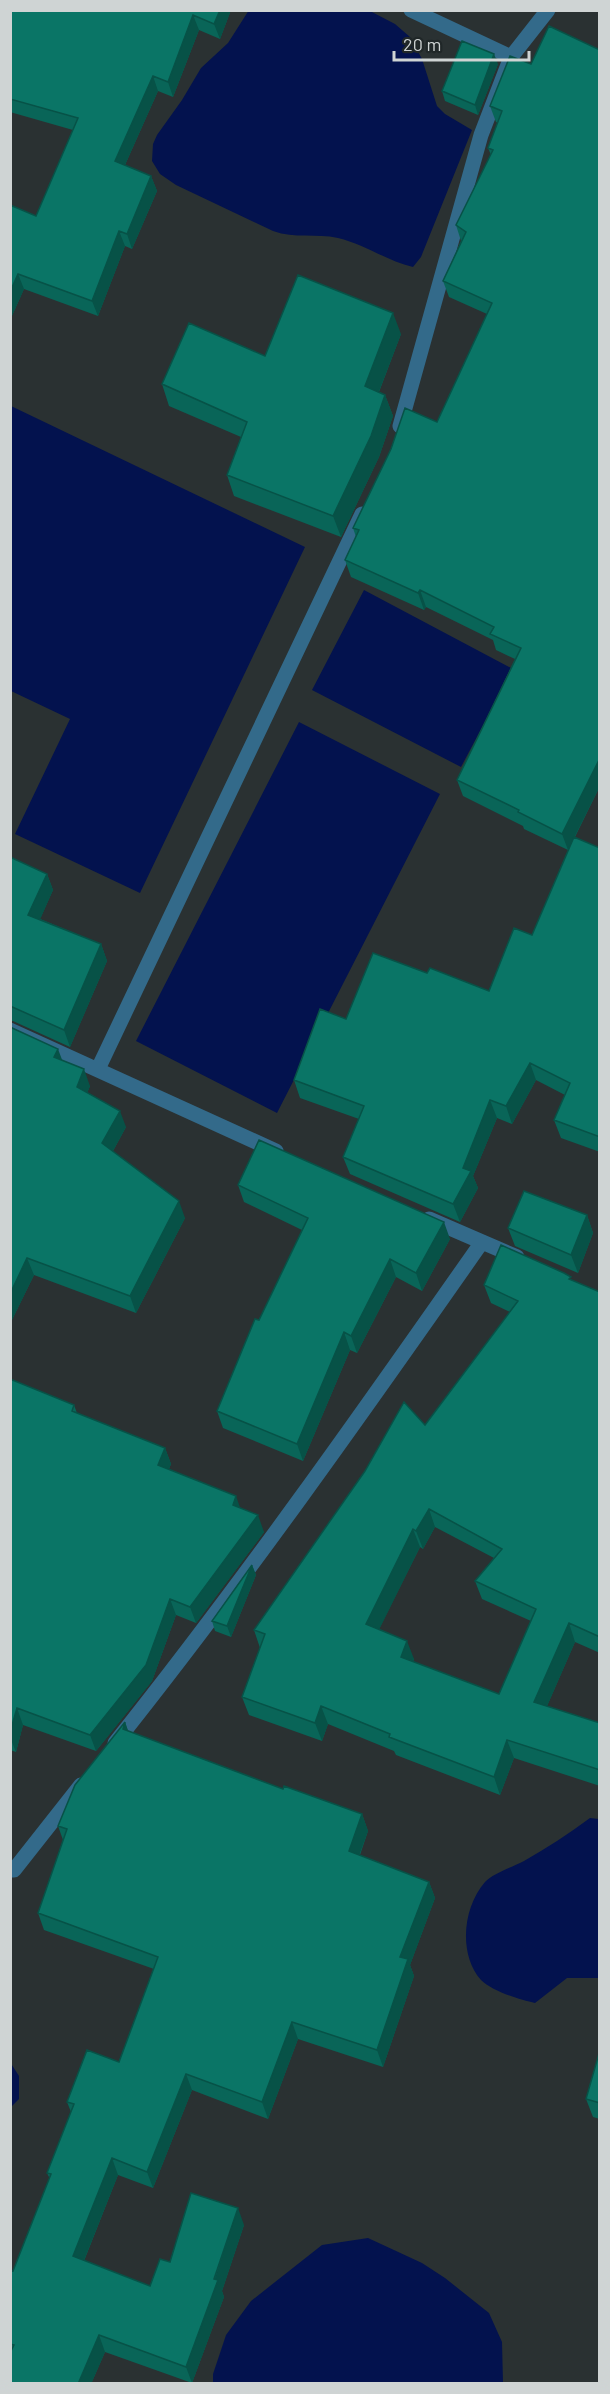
<svg xmlns="http://www.w3.org/2000/svg" width="610" height="2394" font-family="Barlow,sans-serif">
<style>
.water{fill:#03124e}
.lines{fill:none;stroke-linecap:round;stroke-linejoin:round}
.street{stroke:#336a8a;stroke-width:15}
.wall{fill:#096558;fill-rule:evenodd}
.shaded-wall{fill:#075247}
.building{fill:#0a7566;stroke:#075247;stroke-width:1.5;fill-rule:evenodd}
</style>
<rect width="100%" height="100%" fill="#2a3132"/>
<path class="water" d="M249,10L370,11L395,24L410,37L422,59L437,106L445,114L472,130L421,257L413,267C387,261 364,244 338,238C316,233 295,239 273,231L176,185L160,174L152,161L153,144L157,135L182,100L201,68L228,43Z
M11,406L305,547L140,893L15,834L70,719L11,691Z
M364,590L513,669L461,767L312,690Z
M299,722L440,794L277,1113L136,1041Z
M590,1818L599,1819V1978H567L535,2003C520,2000 492,1991 481,1980C458,1954 463,1907 485,1882C493,1873 513,1867 524,1861C547,1848 568,1834 590,1818Z
M10,2062L19,2076V2099L11,2107Z
M368,2238L422,2263L445,2278L489,2313L502,2342L503,2383H213V2374L226,2335L251,2301L322,2245Z"/>
<g class="lines">
<path class="street" d="M411,10L511,57
M400,426L481,135L511,57L548,10
M10,1030L276,1151
M98,1069L362,514
M429,1219L517,1257
M115,1743C244,1581 363,1412 482,1242
M10,1870H14L81,1785"/>
</g>
<path class="wall" d="M10,10H231L220,39L199,30L173,97L158,91L125,165L151,176L157,191L132,249L125,246L98,316L24,289L11,318H10V205L36,216L73,130L10,112Z
M600,50V786L575,837L600,848V1152L561,1138L554,1120L565,1095L536,1080L512,1124L497,1118L473,1176L478,1188L460,1222L350,1174L343,1157L359,1119L300,1098L294,1080L346,1019L427,973L489,991L532,935L568,850L524,829L523,826L463,796L457,780L515,659L496,650L493,640L426,607L424,610L351,577L345,560L356,537L353,528L437,422L487,314L449,297L443,281L461,241L456,225L491,155L488,148L498,123L496,122L490,106L531,64Z
M498,64L478,115L445,101L442,91Z
M401,334L379,392L385,395L393,416L379,457L341,537L234,496L227,475L241,437L169,406L162,384L265,356Z
M10,857L47,874L53,890L40,919L101,944L107,961L70,1047L13,1021H10Z
M10,1027L62,1060L90,1086L87,1093L126,1127L113,1151L185,1218L136,1313L34,1275L10,1324Z
M238,1185L450,1239L422,1291L396,1277L357,1353L350,1350L303,1461L223,1428L217,1411L302,1230L244,1202Z
M587,1215L593,1233L578,1273L515,1246L508,1228Z
M572,1280L600,1292V1653L575,1642L547,1706L600,1723V1786L514,1758L500,1795L396,1755L394,1751L328,1724L322,1741L249,1715L242,1697L260,1648L254,1630L425,1425L510,1312L491,1303L484,1285ZM435,1527L494,1558L475,1581L482,1599L531,1621L499,1694L413,1662L414,1659L379,1629L420,1547L423,1549Z
M10,1379L74,1405L77,1413L165,1448L171,1464L169,1469L241,1508L264,1532L196,1623L176,1615L152,1681L96,1751L23,1725L16,1752L10,1750Z
M252,1565L256,1575L231,1637L215,1631L212,1621Z
M125,1722L128,1731L283,1789L362,1814L368,1831L360,1855L429,1882L435,1898L410,1965L414,1976L383,2067L298,2039L268,2119L192,2090L153,2188L118,2175L84,2261L150,2286L170,2262L244,2225L222,2291L224,2297L192,2383L105,2352L91,2384H10V2270L13,2271L50,2179L47,2173L71,2112L67,2102L119,2062L154,1969L44,1930L38,1913L63,1840L58,1826Z
M600,2050V2119L593,2117L586,2099Z"/>
<path class="shaded-wall" d="M220,10H231L220,39L214,24Z
M193,15L199,30L173,97L168,82Z
M494,54L498,64L478,115L475,105Z
M153,76L158,91L120,176L115,161Z
M151,176L157,191L132,249L127,234Z
M119,231L125,246L98,316L92,301Z
M18,274L24,289L11,318L10,292Z
M393,313L401,334L373,407L365,386Z
M385,395L393,416L379,457L341,537L333,516Z
M420,590L426,607L424,610L418,593Z
M600,758V786L568,850L562,834Z
M47,874L53,890L35,931L28,915Z
M101,944L107,961L70,1047L64,1030Z
M58,1049L64,1065L54,1057Z
M530,1063L536,1080L512,1124L506,1106Z
M84,1069L90,1086L83,1104L77,1087Z
M490,1100L497,1118L473,1176L478,1188L460,1222L453,1204L463,1168Z
M120,1111L126,1127L108,1160L102,1143Z
M179,1201L185,1218L136,1313L130,1296Z
M587,1215L593,1233L578,1273L571,1255Z
M444,1222L450,1239L422,1291L416,1273Z
M27,1258L34,1275L10,1324V1294Z
M390,1259L396,1277L357,1353L351,1336Z
M344,1332L350,1350L303,1461L297,1444Z
M165,1448L171,1464L164,1481L158,1465Z
M236,1496L242,1513L233,1505Z
M429,1509L435,1527L423,1549L416,1531Z
M258,1515L264,1532L196,1623L190,1607Z
M413,1529L420,1547L373,1642L366,1624Z
M252,1565L256,1575L231,1637L227,1626Z
M170,1599L176,1615L152,1681L96,1751L90,1735Z
M569,1623L575,1642L541,1720L534,1702Z
M407,1641L414,1659L407,1676L401,1657Z
M321,1706L328,1724L322,1741L315,1723Z
M17,1708L23,1725L16,1752L10,1737V1732Z
M125,1722L131,1739L123,1729Z
M507,1740L514,1758L500,1795L494,1777Z
M362,1814L368,1831L355,1867L349,1851Z
M429,1882L435,1898L410,1965L414,1976L383,2067L377,2050L400,1957Z
M292,2022L298,2039L268,2119L262,2102Z
M186,2074L192,2090L153,2188L147,2172Z
M112,2158L118,2175L79,2273L73,2256Z
M238,2208L244,2225L222,2291L224,2297L192,2383L186,2367Z
M99,2335L105,2352L91,2384H78Z"/>
<path class="building" d="M10,10H220L214,24L193,15L168,82L153,76L115,161L151,176L127,234L119,231L92,301L18,274L10,292V205L36,216L78,118L10,99Z
M549,26L600,50V758L562,834L518,812L519,810L457,780L521,648L490,634L494,627L420,590L418,593L345,560L359,530L353,528L391,449L405,408L437,422L492,303L443,281L466,232L456,225L493,150L488,148L502,111L490,106L510,56L531,64Z
M462,41L494,54L475,105L442,91Z
M298,275L393,313L365,386L385,395L371,436L333,516L227,475L247,422L162,384L189,323L265,356Z
M574,837L600,848V1137L554,1120L570,1083L530,1063L506,1106L490,1100L463,1168L471,1171L453,1204L343,1157L364,1106L294,1080L320,1009L346,1019L373,953L427,973L430,968L489,991L514,928L532,935Z
M10,857L47,874L28,915L101,944L64,1030L10,1006Z
M10,1027L58,1049L54,1057L84,1069L77,1087L120,1111L102,1143L179,1201L130,1296L27,1258L10,1294Z
M259,1140L444,1222L416,1273L390,1259L351,1336L344,1332L297,1444L217,1411L255,1319L259,1320L308,1218L238,1185Z
M524,1191L587,1215L571,1255L508,1228Z
M501,1245L564,1273L571,1277L569,1279L600,1292V1637L569,1623L534,1702L600,1723V1770L507,1740L494,1777L389,1737L390,1734L321,1706L315,1723L242,1697L265,1634L254,1630L365,1471L404,1402L425,1425L518,1301L484,1285ZM429,1509L502,1549L475,1581L536,1609L499,1694L401,1657L407,1641L366,1624L413,1529L416,1531Z
M10,1379L74,1405L72,1411L165,1448L158,1465L236,1496L233,1505L258,1515L190,1607L170,1599L146,1665L90,1735L17,1708L10,1732Z
M252,1565L227,1626L212,1621Z
M125,1722L123,1729L283,1789L284,1786L362,1814L349,1851L429,1882L400,1957L408,1959L377,2050L292,2022L262,2102L186,2074L147,2172L112,2158L73,2256L150,2286L160,2259L170,2262L191,2193L238,2208L214,2279L218,2280L186,2367L99,2335L78,2384H10V2353L14,2345L10,2344V2270L13,2271L51,2174L47,2173L74,2104L67,2102L87,2050L119,2062L158,1957L38,1913L67,1829L58,1826L75,1785Z
M600,2050V2103L586,2099Z"/>
<rect width="610" height="2394" fill="none" stroke="#cfd4d4" stroke-width="24"/>
<path d="M394 51v9h135v-9" fill="none" stroke="#cfd4d4" stroke-width="3"/>
<text x="403" y="51" font-size="18" fill="#cfd4d4" stroke="#202728" stroke-width="4.5" paint-order="stroke">20 m</text>
</svg>
